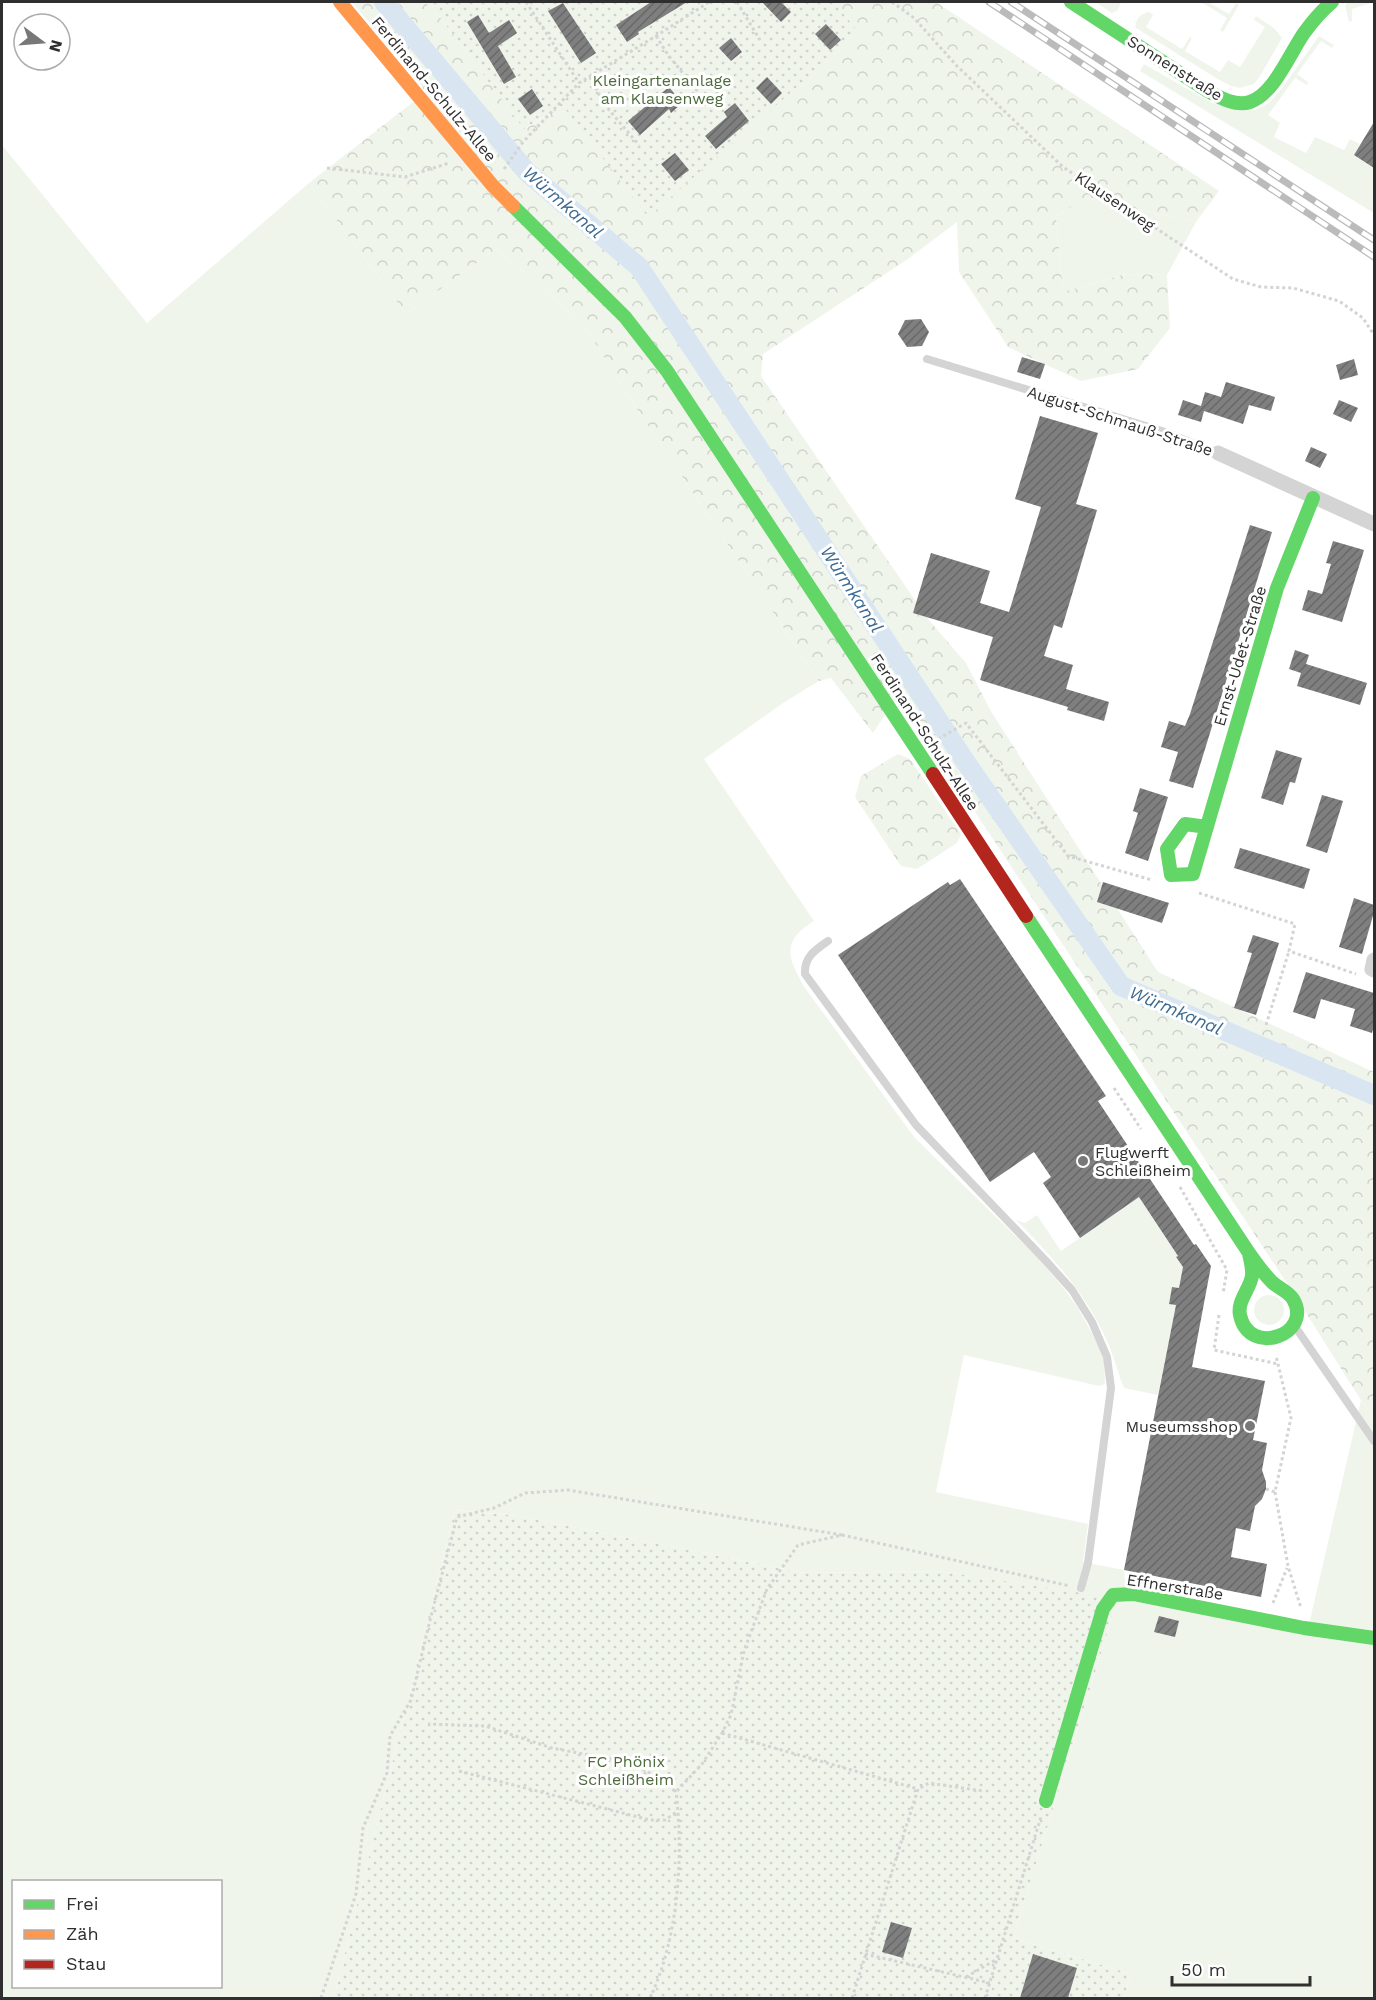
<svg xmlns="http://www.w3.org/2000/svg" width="1376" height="2000" font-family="'Work Sans',sans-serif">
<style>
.grass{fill:#f0f5ec;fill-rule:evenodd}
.forest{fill:url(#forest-crowns)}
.park{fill:url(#park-dots)}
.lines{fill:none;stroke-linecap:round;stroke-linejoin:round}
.canal{stroke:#d9e6f2;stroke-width:20}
.building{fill:url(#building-hatch)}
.path{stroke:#d4d4d4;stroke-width:3;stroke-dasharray:3 3;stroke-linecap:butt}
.lane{stroke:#d4d4d4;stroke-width:8}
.street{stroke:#d4d4d4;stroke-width:15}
.fast{stroke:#63d668;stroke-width:14}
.slow{stroke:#ff974d;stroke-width:14}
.jam{stroke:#b3261e;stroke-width:14}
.rail-casing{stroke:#bbb;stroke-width:7}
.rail{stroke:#fff;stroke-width:4.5;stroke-dasharray:14;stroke-linecap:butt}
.poi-dot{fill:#787878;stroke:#fff;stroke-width:2}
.labels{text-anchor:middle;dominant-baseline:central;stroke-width:6;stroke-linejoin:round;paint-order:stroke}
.street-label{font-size:16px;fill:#2f2f2f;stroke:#fff}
.park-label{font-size:16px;fill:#4e6b3c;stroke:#fff}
.poi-label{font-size:16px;fill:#2f2f2f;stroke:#fff;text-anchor:start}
.water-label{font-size:18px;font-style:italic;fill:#3c6a91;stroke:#fff}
</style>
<defs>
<pattern id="forest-crowns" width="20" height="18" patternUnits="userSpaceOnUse" patternTransform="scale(1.5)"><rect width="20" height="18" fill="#f0f5ec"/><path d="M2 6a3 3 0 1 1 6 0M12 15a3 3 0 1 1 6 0" fill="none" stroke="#ced2cb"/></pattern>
<pattern id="park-dots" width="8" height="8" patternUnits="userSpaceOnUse" patternTransform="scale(1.5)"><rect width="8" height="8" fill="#f0f5ec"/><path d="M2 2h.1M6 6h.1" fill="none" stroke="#ced2cb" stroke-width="1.8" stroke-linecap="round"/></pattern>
<pattern id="building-hatch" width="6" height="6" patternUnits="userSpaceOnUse" patternTransform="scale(1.5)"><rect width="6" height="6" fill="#7f7f7f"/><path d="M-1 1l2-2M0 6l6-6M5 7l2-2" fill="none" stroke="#686868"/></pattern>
</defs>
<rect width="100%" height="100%" fill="#fff"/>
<path class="grass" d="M1095,2H1121L1118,10L1112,13Z
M1201,2H1208L1229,14L1236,3L1239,5L1223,32L1220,30L1227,18Z
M1347,2H1374L1352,9V21L1349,22L1345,6Z
M1149,12L1153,15L1146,27L1182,49L1190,37L1192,38L1185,51L1220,72L1228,60L1240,67L1265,27L1254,20L1256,16L1275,29L1282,38L1259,78L1254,84L1240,88L1231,86L1216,78L1136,28C1134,20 1141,13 1149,12Z
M1319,36L1334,45L1332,48L1321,41L1297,74L1308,82L1307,85L1295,78L1268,115L1280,123L1274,137L1306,153L1315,137L1344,150L1350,139L1360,144L1354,155L1374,168V213L1140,71L1144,64L1212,103L1255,110L1269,103L1282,88Z
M2,145L147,323L309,183L406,314L496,249L584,325L627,394L819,681L783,703L704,759L814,921C780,942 788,958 805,988L915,1138L1038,1258L1062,1286L1078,1308L1099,1346L1104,1361L1105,1384L1099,1386L964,1355L936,1492L1088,1524L1083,1562L1124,1570L1127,1600L1307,1633L1361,1400L1374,1421V1998H1124L1131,1974L1013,1938L1114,1611L1126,1601L939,1571L805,1573L518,1516L455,1510L334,1998H2ZM14,1882H220V1986H14Z
M1086,198L1196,222L1167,275L1126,274L1063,292L1056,216Z
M1139,1197L1178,1256L1176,1258L1183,1267L1179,1288L1172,1287L1169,1304L1176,1305L1158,1395L1124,1388C1118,1373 1114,1356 1107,1341C1086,1294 1052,1256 1016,1220L1025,1223L1037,1215L1061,1251Z
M1254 1310a15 15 0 1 1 30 0a15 15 0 1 1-30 0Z"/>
<path class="forest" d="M352,2H425L440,17L525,129L563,106L858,33L834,2H936L1219,191L1196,222L1086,198L1056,216L1063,292L1126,274L1167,275L1170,328L1138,369L1081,381L1008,347L959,272L957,222L908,259L763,354L761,376L928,619L966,663L992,713L1158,972L1374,1072V1421L1296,1297L936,753L900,693L873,733L831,678L819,681L627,394L584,325L496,249L406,314L309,183L426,92Z
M898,754L910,759L961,834L957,843L917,869L901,866L855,797L861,776Z"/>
<path class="park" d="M425,2H834L859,33L648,217L563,106L524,129L440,17Z
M455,1510L518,1516L805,1573L939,1571L1127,1600L1114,1611L1013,1938L1131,1974L1124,1998H334Z"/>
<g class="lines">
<path class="canal" d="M384,2L527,172L639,267L965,761L1121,986L1374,1095"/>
</g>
<path class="building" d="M651,2H687L638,32L639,34L627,42L616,25Z
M762,2H781L791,12L781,22Z
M563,3L596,53L581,63L548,11Z
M478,15L489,33L509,20L517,33L498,46L516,77L504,84L467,22Z
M826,24L841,40L830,50L815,34Z
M731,38L742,52L731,61L719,48Z
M767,77L782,93L771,104L756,88Z
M669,87L682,103L671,113L669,109L640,135L628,121Z
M532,89L543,106L530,115L518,99Z
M735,103L749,121L716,149L705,136L727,117L724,112Z
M1374,122V168L1354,155Z
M675,153L689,170L675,181L661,164Z
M921,319L929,332L922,346L907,347L898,334L905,320Z
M1022,357L1045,364L1040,379L1017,372Z
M1354,359L1358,375L1340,380L1336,365Z
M1226,382L1275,397L1271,411L1249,405L1243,424L1204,411L1201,422L1178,415L1183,400L1201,406L1205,392L1221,397Z
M1339,400L1358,408L1351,422L1333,414Z
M1040,416L1098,433L1076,504L1097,510L1062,628L1054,625L1044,656L1073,665L1066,689L1109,702L1104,721L1067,710L1068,707L980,680L993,637L913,613L931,553L990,571L980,603L1009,612L1041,507L1015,499Z
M1311,447L1327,454L1320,468L1305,461Z
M1250,525L1272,532L1193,788L1169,781L1178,752L1161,747L1169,721L1185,726L1190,714Z
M1333,541L1364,550L1342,622L1302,610L1308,590L1322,594L1331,564L1326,563Z
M1295,650L1309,655L1306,664L1367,683L1360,705L1297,686L1301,673L1289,669Z
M1276,750L1302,758L1295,783L1290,782L1283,805L1261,798Z
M1140,788L1168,797L1148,861L1125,853L1138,813L1133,811Z
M1322,795L1343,801L1327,853L1306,846Z
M1240,848L1310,869L1304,889L1234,868Z
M960,879L1106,1096L1098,1101L1194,1245L1196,1244L1211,1266L1192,1367L1265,1381L1253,1440L1267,1443L1262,1470L1266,1482V1489L1262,1499L1255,1506L1250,1531L1236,1528L1231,1557L1267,1564L1261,1597L1124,1570L1176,1305L1169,1304L1172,1287L1179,1288L1183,1267L1176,1257L1178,1256L1139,1197L1080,1238L1043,1183L1051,1177L1034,1152L990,1182L838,955L948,882L950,885Z
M1103,882L1169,903L1162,923L1097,902Z
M1354,898L1374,905V912L1362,954L1339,947Z
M1253,935L1279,943L1256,1015L1234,1008L1252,953L1247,952Z
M1306,972L1374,993V1025L1372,1033L1350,1026L1355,1009L1321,999L1315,1019L1293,1012Z
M1159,1616L1179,1621L1175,1637L1154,1632Z
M891,1922L912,1928L903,1958L882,1952Z
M1033,1954L1077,1968L1068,1998H1020Z"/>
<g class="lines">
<path class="path" d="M526,2L579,83
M737,2L760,40
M892,2L914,18L957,66L1063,167L1233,279L1261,287L1293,288L1339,301L1363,318L1374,335
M656,36L668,55L699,93
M590,77L604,104L639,145
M327,168L405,177L449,163
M504,169L523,142L579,83L656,36L709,2
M933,742L966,723L1068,856L1152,880
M1199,893L1295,924L1289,951L1356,974
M1266,1025L1289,951
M1114,1088L1141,1129
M1180,1187L1227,1270L1223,1294
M1219,1315L1214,1350L1278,1364
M1266,1489L1275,1492L1291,1418L1276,1356
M1275,1492L1288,1566L1301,1608
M842,1535L1070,1586
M1273,1603L1287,1568
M722,1733L918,1789
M459,1771L650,1820H665L678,1811
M865,1954L990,1983
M966,1977L997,1959
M321,1998L356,1894L363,1828L387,1773L390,1736L411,1700L430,1620L457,1517L494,1508L525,1493L568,1490L842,1535L798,1545L767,1589L744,1651L731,1715L722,1733L702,1764L676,1792L655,1776L631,1763L552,1748L485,1726L428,1724
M650,1998C678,1939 684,1858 676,1792
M852,1998L918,1789L929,1783L983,1791
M985,1998L1041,1817"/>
<path class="lane" d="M927,359L1162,431L1218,453
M828,941C815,950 804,957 805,974L916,1125L1046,1261L1072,1290L1092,1322L1107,1357L1111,1388L1088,1563L1081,1588
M1294,1325L1374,1441"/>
<path class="street" d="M1218,453L1374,524
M1374,960L1372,969L1374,970"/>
<path class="fast" d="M1071,2L1206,90C1219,97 1235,107 1250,102C1274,94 1290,53 1304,33C1312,22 1321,11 1332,2
M513,206L625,317L667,371L933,774
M1207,827L1185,824L1167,849L1171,875L1193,874L1277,588L1313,498
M1026,916L1249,1253C1256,1263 1263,1273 1272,1282C1278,1288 1288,1291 1293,1299C1314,1334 1249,1358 1240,1315C1237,1301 1250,1289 1252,1276C1253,1268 1250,1260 1249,1253
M1046,1801L1103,1609L1113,1595L1133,1594L1304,1628L1374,1638"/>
<path class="slow" d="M340,2L493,186L513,206"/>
<path class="jam" d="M933,774L1026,916"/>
<g class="rail-casing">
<path id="rail" d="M989,2L1374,257
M1011,2L1374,240"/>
</g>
<use href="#rail" class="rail"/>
</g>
<g class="poi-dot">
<circle cx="1083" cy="1161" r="6"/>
<circle cx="1250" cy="1426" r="6"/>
</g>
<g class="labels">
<g class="street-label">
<text transform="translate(1175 68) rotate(32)">Sonnenstraße</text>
<text transform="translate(434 89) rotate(50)">Ferdinand-Schulz-Allee</text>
<text transform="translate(1115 201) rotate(34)">Klausenweg</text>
<text transform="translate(1120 421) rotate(18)">August-Schmauß-Straße</text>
<text transform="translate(1240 656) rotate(-73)">Ernst-Udet-Straße</text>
<text transform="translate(925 732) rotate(57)">Ferdinand-Schulz-Allee</text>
<text transform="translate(1175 1587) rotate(9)">Effnerstraße</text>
</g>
<g class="park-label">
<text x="662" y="80">Kleingartenanlage<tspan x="662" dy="18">am Klausenweg</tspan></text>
<text x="626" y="1761">FC Phönix<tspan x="626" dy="18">Schleißheim</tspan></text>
</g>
<g class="poi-label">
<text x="1095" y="1152">Flugwerft<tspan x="1095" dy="18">Schleißheim</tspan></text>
<text x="1238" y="1426" text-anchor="end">Museumsshop</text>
</g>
<g class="water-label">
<text transform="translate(563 202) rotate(41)">Würmkanal</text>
<text transform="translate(852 589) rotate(57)">Würmkanal</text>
<text transform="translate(1176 1010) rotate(23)">Würmkanal</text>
</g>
</g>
<rect width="1376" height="2000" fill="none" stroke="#2f2f2f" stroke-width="6"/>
<rect x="12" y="1880" width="210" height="108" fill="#ffffff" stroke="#acacac" stroke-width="1.5"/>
<rect x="24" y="1900" width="30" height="9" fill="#63d668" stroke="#acacac" stroke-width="1.5"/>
<text x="66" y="1910" font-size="18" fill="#2f2f2f">Frei</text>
<rect x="24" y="1930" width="30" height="9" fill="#ff974d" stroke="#acacac" stroke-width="1.5"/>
<text x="66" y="1940" font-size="18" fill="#2f2f2f">Zäh</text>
<rect x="24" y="1960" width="30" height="9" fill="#b3261e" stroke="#acacac" stroke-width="1.5"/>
<text x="66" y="1970" font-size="18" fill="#2f2f2f">Stau</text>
<g transform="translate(42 42) rotate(106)"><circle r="28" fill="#ffffff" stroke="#acacac" stroke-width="1.5"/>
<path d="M0-4.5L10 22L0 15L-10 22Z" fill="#787878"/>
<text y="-9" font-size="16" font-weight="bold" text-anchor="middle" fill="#2f2f2f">N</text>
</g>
<path d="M1172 1976v9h138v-9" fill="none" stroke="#2f2f2f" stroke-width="3"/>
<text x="1181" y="1976" font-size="18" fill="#2f2f2f" stroke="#ffffff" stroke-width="4.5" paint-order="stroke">50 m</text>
</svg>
